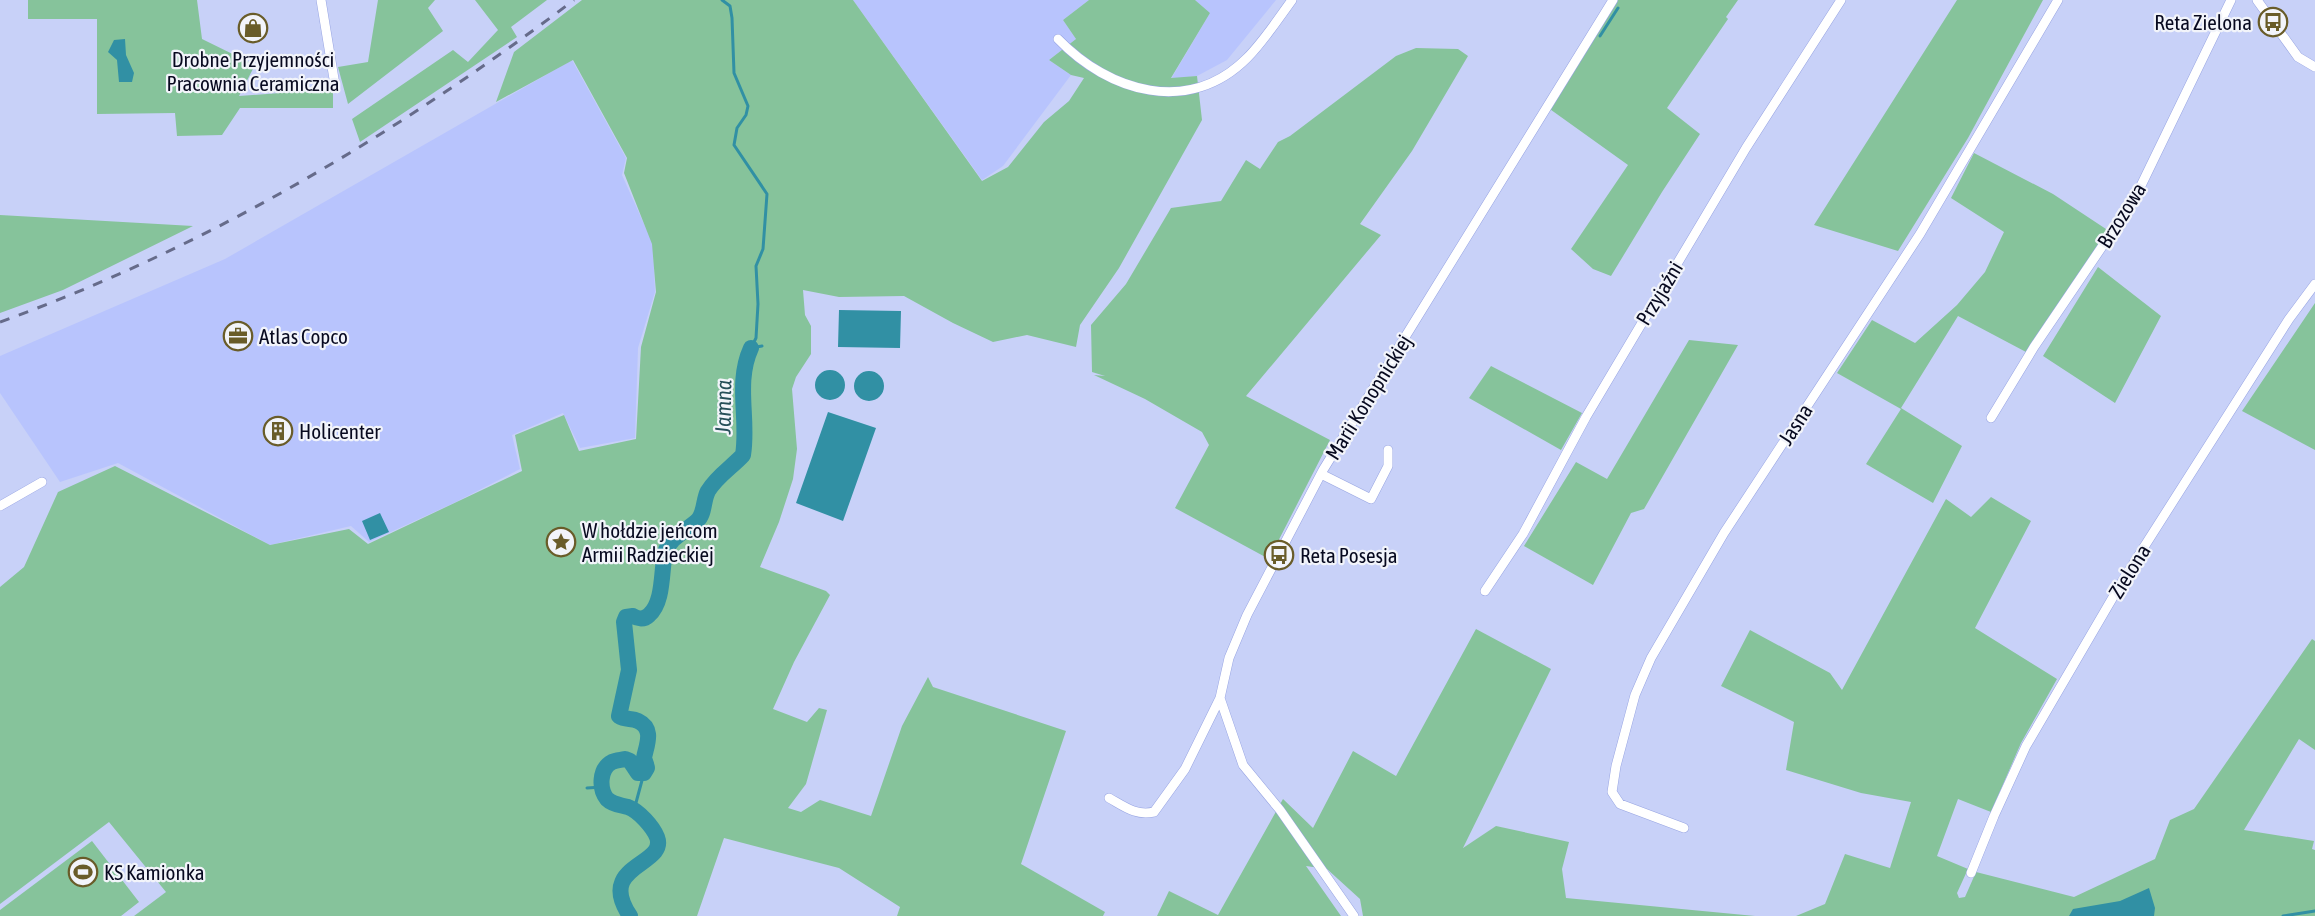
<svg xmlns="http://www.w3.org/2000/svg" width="2315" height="916" font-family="'Asap Condensed',sans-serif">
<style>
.built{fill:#b8c4fd}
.green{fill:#86c39b}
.water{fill:#3190a4}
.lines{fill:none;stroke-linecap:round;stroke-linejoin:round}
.stream{stroke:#3190a4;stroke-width:3}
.river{stroke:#3190a4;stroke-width:16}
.street-casing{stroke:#97a4e2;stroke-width:10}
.street{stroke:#fff;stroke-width:9}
.rail{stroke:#666b8a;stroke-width:3;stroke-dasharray:10 10;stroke-linecap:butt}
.labels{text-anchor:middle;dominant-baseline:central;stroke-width:4.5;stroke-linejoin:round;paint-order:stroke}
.poi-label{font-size:21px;fill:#07091f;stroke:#f2f4fa;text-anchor:start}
.street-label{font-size:21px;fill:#07091f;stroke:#f2f4fa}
.water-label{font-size:22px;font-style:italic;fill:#264f59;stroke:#f2f4fa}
</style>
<rect width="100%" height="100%" fill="#c8d1f8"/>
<path class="built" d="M853,0H1089L1063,20L1076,39L1049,60L1071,75L1003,166L982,180Z
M1195,0H1276L1227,60L1197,76L1171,79L1210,13Z
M572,60L626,158L622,175L653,244L655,292L638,348L635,438L580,448L563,413L512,435L520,469L456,502L369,542L351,526L270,545L118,463L60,482L0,393V356L225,259Z"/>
<path class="green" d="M28,0H197L202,39L255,65L239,96L333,89V108H240L222,135L177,136L175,113L97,114V19H28Z
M378,0H435L428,8L443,31L348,104L338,67L368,62Z
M475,0H547L511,27L517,37L360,142L352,119L453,50L468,62L498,30Z
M582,0H853L982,181L1008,167L1044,122L1069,101L1084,78L1071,75L1049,60L1076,39L1063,20L1089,0H1195L1210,13L1171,78L1197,76L1202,120L1119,268L1080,325L1076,347L1027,335L993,342L953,323L904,296L839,297L803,290L805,315L811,326V354L796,377L792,389L797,449L793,479L779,522L760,567L826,591L830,595L794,662L773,709L807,722L819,708L827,710L806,784L788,808L801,812L820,800L871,816L902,726L928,677L933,687L1066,731L1021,864L1105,912L1103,916H897L900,907L839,868L724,838L697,916H134L166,892L109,822L0,904V587L24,567L58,492L115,466L270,545L349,529L368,544L522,471L515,435L564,415L579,451L636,439L641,347L656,292L652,244L624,173L627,158L573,60L496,102L514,52Z
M1614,0H1738L1726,17L1728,19L1667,108L1700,134L1662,192L1611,276L1593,269L1571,249L1628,165L1547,107Z
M1957,0H2043L1968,138L1898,251L1814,225Z
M1416,48L1458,49L1468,56L1412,151L1360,224L1381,235L1246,396L1330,440L1269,559L1175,508L1209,445L1202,432L1145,399L1094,375L1105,376L1092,372L1091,325L1126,284L1171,208L1221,201L1246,160L1260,169L1278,142L1290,136L1396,56Z
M1974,153L2053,194L2109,231L2026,352L1958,316L1901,408L1962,446L1933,503L1866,464L1901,409L1837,373L1872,320L1915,343L1957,305L1985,272L2004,232L1951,198Z
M0,215L193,226L63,290L0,313Z
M2098,267L2161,316L2115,403L2043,356Z
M2315,303V450L2242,411Z
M1689,340L1738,345L1644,509L1631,513L1593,585L1524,546L1576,462L1607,479Z
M1491,366L1582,413L1561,450L1469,398Z
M1991,497L2031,521L1975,628L2057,679L2021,743L1991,812L1958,799L1937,856L1968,869L1957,893L1959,898L1965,897L1976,872L2074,897L2155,859L2170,820L2194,809L2312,639L2315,641V750L2299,739L2244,830L2314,841L2312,849L2315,850V916H1796L1825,904L1845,854L1890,868L1911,802L1861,793L1786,770L1794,722L1721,686L1750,630L1830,673L1842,690L1946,499L1971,517Z
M1476,629L1551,669L1463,848L1496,826L1569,842L1562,869L1566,898L1755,916H1363L1360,899L1327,869L1306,866L1341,916H1157L1169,891L1218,915L1283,799L1313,828L1353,751L1396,776Z
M92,841L139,902L121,916H0V910Z"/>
<path class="water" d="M125,39L126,55L134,73L132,82H119L117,60L108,52L114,40Z
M839,310L901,311L900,348L838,347Z
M815 385a15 15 0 1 1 30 0a15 15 0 1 1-30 0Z
M854 386a15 15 0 1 1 30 0a15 15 0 1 1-30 0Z
M828,412L876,428L843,521L796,503Z
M380,513L389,532L370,540L362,521Z
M2149,888L2155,908L2154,916H2069L2073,909L2120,901Z"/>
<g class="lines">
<path class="stream" d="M722,0L730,6L732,18L734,73L748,106L746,115L737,128L734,145L767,194L763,249L756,266L758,304L756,338L751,348
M1600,36L1618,8
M751,348L762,346
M587,788L602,787
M634,810L644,773
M2283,916L2315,911"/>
<path class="river" d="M630,916C595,864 668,866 657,837C653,827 639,811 628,807C621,805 613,805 607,799C599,789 599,769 612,762C616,760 621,760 625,759L630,761L638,773H644L647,768C647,766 644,759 644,758C646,746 655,729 638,721C632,718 625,720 619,716L629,670L624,622L626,617L633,616C638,619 644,620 649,615C664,602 661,571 665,553C669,538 686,531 697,521C705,514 703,500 708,491C717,476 732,467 743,455C749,419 735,383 751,348"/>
<g class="street-casing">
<path id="street" d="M321,0L335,85
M2257,0L2298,57L2315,67
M1058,39C1109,92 1189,116 1247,58C1264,41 1278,19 1292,0
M1991,418L2034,347L2135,198L2231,0
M1321,474L1371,499L1388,466V450
M0,506L42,482
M1485,591L1523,534L1586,417L1746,148L1841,0
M1109,798C1125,807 1136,816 1154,812L1185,769L1220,698
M1684,828L1620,804L1612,792L1616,766L1635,695L1651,658L1724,533L1920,234L2058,0
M1971,873L1994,816L2026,746L2123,580L2289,319L2315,284
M1354,916L1280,810L1243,765L1220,698L1229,658L1247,615L1323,470L1613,0"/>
</g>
<use href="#street" class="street"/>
<path class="rail" d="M0,322C208,247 398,133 574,0"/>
</g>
<defs>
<g id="bus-ring" transform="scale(1.5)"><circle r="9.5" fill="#f2f4fa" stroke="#695c29" stroke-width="1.5"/><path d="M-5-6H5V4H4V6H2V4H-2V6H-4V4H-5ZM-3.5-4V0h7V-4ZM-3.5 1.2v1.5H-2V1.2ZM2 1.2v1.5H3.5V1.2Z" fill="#695c29"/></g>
<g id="shop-ring" transform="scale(1.5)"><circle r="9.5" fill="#f2f4fa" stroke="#695c29" stroke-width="1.5"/><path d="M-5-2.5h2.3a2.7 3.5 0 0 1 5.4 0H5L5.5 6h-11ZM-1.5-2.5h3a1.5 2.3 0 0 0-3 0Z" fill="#695c29"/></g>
<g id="office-ring" transform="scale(1.5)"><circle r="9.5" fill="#f2f4fa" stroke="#695c29" stroke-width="1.5"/><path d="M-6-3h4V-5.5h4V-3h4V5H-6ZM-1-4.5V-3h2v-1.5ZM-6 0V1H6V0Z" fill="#695c29"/></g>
<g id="building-ring" transform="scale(1.5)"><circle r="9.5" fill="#f2f4fa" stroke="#695c29" stroke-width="1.5"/><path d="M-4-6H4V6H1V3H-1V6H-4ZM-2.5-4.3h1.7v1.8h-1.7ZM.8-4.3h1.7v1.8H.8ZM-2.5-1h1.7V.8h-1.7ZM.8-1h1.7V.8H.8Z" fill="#695c29"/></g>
<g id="sight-ring" transform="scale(1.5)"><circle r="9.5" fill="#f2f4fa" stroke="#695c29" stroke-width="1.5"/><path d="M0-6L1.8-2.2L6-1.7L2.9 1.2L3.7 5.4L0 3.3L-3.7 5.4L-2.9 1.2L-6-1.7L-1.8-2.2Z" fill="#695c29"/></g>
<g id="stadium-ring" transform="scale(1.5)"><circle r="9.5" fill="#f2f4fa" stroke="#695c29" stroke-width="1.5"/><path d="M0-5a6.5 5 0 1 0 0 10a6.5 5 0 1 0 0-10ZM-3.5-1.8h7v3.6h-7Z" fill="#695c29"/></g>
</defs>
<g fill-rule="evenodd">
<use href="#bus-ring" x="2273" y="22"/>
<use href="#shop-ring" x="253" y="28"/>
<use href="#office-ring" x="238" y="336"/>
<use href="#building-ring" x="278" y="431"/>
<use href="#sight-ring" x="561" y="542"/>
<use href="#bus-ring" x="1279" y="555"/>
<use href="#stadium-ring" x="83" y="872"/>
</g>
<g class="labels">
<g class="poi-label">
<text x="2252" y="22" text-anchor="end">Reta Zielona</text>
<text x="253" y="59" text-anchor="middle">Drobne Przyjemności<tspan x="253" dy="24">Pracownia Ceramiczna</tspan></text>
<text x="259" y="336">Atlas Copco</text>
<text x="299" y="431">Holicenter</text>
<text x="582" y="530">W hołdzie jeńcom<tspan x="582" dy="24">Armii Radzieckiej</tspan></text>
<text x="1300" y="555">Reta Posesja</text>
<text x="104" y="872">KS Kamionka</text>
</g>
<g class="street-label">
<text transform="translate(2121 215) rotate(-58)">Brzozowa</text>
<text transform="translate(1659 293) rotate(-59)">Przyjaźni</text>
<text transform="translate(1368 397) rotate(-58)">Marii Konopnickiej</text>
<text transform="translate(1795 424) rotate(-57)">Jasna</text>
<text transform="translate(2129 571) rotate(-58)">Zielona</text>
</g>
<g class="water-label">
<text transform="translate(723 407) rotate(-89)">Jamna</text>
</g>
</g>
</svg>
